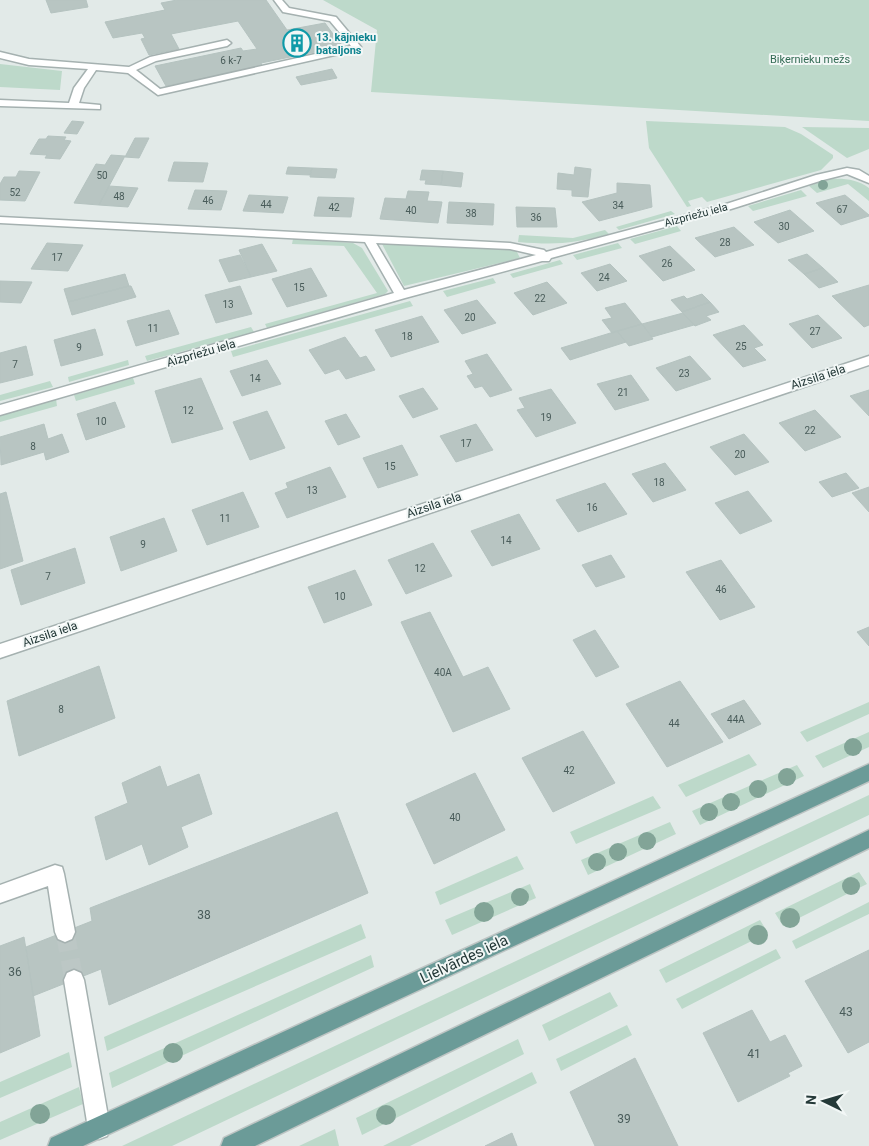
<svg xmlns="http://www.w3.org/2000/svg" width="869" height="1146" font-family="Roboto,sans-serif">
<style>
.green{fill:#bdd9ca}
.building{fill:#b8c5c2;stroke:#b5c3c0}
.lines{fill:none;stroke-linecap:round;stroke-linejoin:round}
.minor-tunnel{stroke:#bcc7c5;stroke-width:19;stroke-dasharray:19 9;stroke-linecap:butt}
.minor-casing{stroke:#a5b1b0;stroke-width:3}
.major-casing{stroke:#bdc4c3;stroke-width:3}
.minor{fill:#fff;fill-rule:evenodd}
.major{fill:#6b9b98;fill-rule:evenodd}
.tree{fill:#82a497}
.labels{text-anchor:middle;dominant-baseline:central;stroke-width:4;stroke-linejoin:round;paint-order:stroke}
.number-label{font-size:10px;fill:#495c5a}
.far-culture-label{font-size:11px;font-weight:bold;fill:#0d838f;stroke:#f2f7f6;text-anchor:start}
.far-park-label{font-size:11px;fill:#336b54;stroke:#f2f7f6}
.far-street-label{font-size:11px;fill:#243938;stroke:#f2f7f6}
.street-label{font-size:12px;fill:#243938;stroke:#f2f7f6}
.near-number-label{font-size:12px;fill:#495c5a}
.near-street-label{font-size:15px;fill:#243938;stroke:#f2f7f6}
</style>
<rect width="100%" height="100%" fill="#e2eae8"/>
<path class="green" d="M323,0H869V121L371,92L377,30Z
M0,64L62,71L60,90L0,87Z
M646,121L785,127L801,134L833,155V158L821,170L707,202L702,197L688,201L691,206L687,207L649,148Z
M802,127L869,128V149L847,158Z
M829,179C844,178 857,179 869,188V201L848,184L817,193L809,186Z
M801,190L807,196L753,211L748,206Z
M671,211L675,214L619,230L616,227Z
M677,226L681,231L635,244L630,239Z
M605,230L609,234C572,244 556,245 518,242L519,235L573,238Z
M293,239L353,243L362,248L388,291L385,294L267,328L265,324L377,293L344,246L292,244Z
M381,242L516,250L520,258L404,286Z
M618,243L622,248L577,260L573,255Z
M560,260L563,264L513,278L510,274Z
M493,278L496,283L447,297L443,291Z
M410,301L413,306L233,357L231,351Z
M251,327L254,332L147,361L145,356Z
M128,360L129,365L69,382L68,377Z
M133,378L135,384L76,401L74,395Z
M50,381L53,387L0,401V395Z
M56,399L57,406L0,422V414Z
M869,702V714L807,742L800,732Z
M869,732V747L823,768L815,756Z
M749,754L757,765L686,797L678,785Z
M797,765L804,776L700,825L692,811Z
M869,795V815L172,1146H122Z
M653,796L661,808L576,844L570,832Z
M670,822L676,834L588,875L581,860Z
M517,856L524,869L440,905L435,892Z
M859,872L867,884L783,926L775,913Z
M530,884L536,898L452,935L445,920Z
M869,902V914L796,949L792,941Z
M760,920L768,933L666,983L659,970Z
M361,924L366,938L107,1051L104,1037Z
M776,949L781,958L682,1009L676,999Z
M371,955L374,967L112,1088L109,1073Z
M610,992L618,1006L549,1041L542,1025Z
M627,1025L632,1035L561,1071L556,1059Z
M518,1039L524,1054L362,1135L356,1118Z
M69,1052L72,1067L0,1098V1082Z
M532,1072L537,1083L410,1146H383Z
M79,1087L83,1104L0,1140V1122Z
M335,1129L339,1146H299Z"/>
<path class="building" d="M46,0H86L88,7L51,13Z
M177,0H266L287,30L325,23L333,34L339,33L344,41L334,48L261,63L262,66L166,86L155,66L241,48L243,51L257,49L238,21L171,34L179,49L149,55L141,39L145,38L142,33L113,38L105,22L165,10L161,3Z
M332,69L337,78L301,85L296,77Z
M72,121L84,122L77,134L64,133Z
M48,136L66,137L64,140L71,141L60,159L45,158L47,155L30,154L39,139H46Z
M135,138H149L139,158L125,157Z
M111,155L125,156L99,205L74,203L96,164L105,165Z
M174,162L208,163L203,182L168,181Z
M288,167L312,168L310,175L286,174Z
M575,167L591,169L588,197L572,196V190L557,189L558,173L574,175Z
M312,168L337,169L335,178L310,177Z
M422,170L443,171L441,185L425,184L426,180H420Z
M19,171L40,172L25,201L0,200V184L4,177H16Z
M443,171L463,173L461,187L441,185Z
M617,183L650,185L652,207L599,221L582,202L617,193Z
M109,186L138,188L128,207L99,205Z
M195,190L227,191L221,210L188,209Z
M408,191L429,192L427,201L442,202L438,223L380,219L385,198L406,199Z
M249,195L288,197L283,213L243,211Z
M845,195L869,215V216L841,225L816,203Z
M318,197L354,198L351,217L314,216Z
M449,202L494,204L493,225L447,223Z
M516,207L555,208L557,227H517Z
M790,210L814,231L778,243L754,222Z
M734,227L754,245L715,257L695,238Z
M47,243L83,245L68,271L31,269Z
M262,244L277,271L251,277L239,250Z
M670,246L695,270L663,281L639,256Z
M807,254L823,268L804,274L788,260Z
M240,255L251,277L229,282L219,260Z
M610,264L627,281L597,291L581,273Z
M311,268L327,296L287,307L272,279Z
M823,268L838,282L819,288L804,274Z
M125,274L129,286L68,302L64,289Z
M0,281L32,282L21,303L0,302Z
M547,282L567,303L533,315L514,293Z
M869,285V325L864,327L832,296Z
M129,286H131L136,297L72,315L68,302Z
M240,286L252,314L216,323L205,295Z
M702,294L710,302L682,312L671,300L684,296L687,299Z
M477,300L496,323L462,334L444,310Z
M710,302L719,312L706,316L711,320L695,326L682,312Z
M625,303L642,324L612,333L602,320L612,318L605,308Z
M169,310L179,334L136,346L127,321Z
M683,313L694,325L652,337L642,324Z
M818,315L842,338L812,348L789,324Z
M422,316L439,342L391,357L375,330Z
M642,324L653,339L629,346L617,331Z
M744,325L763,345L754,348L766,360L743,367L713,335Z
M95,329L103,355L61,366L54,340Z
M617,331L626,342L570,360L561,348Z
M345,337L360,358L366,356L375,370L346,379L339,369L325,374L309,350Z
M26,346L33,375L0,383V353Z
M487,354L512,390L490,397L482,386L475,388L467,376L473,374L465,361Z
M690,356L711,379L676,391L656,368Z
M267,360L281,384L242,396L230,371Z
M631,375L649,400L615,410L597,384Z
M201,378L223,429L172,443L155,391Z
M423,388L438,409L413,418L399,396Z
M551,389L576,423L536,437L517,410L525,408L519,398Z
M869,390V416L850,396Z
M115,402L125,427L86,440L77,414Z
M815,410L841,437L805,451L779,423Z
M267,411L285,448L250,460L233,422Z
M346,414L360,437L338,445L325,421Z
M44,424L48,439L62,434L69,452L46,460L44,452L1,465L0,437Z
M476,424L493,450L456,462L440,436Z
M744,434L769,462L735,475L710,447Z
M402,445L418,475L378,488L363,458Z
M665,463L686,490L653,502L632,474Z
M330,467L346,497L287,518L275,493L288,488L286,483Z
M846,473L859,488L832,497L819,482Z
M605,483L627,514L578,532L556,500Z
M869,487V512L852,493Z
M748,491L772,521L740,534L715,503Z
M6,492L23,561L0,569V494Z
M243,492L259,527L207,545L192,510Z
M519,514L540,549L492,566L471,531Z
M164,518L177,551L121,571L110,537Z
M433,543L452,576L406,594L388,560Z
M75,548L85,583L21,605L11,570Z
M611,555L625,577L596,587L582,565Z
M721,560L755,607L720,620L686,572Z
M355,570L372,605L324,623L308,587Z
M430,612L463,677L488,667L510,709L453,732L401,622Z
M869,627V646L857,632Z
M595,630L619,667L596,677L573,640Z
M99,666L115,718L19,756L7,701Z
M680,681L723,742L667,767L626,704Z
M744,700L761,724L729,739L711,714Z
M583,731L615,783L553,812L522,758Z
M160,766L167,787L199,774L212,814L181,827L188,847L149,865L142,844L106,860L95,817L128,803L122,783Z
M475,773L505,830L434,864L406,804Z
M337,812L368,893L109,1005L101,969L33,996L26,947L92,921L90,908Z
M24,937L40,1036L0,1053V946Z
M869,950V1042L848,1053L805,981Z
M752,1010L770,1042L785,1035L802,1066L788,1073L790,1076L738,1102L703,1033Z
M635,1058L678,1146H595L570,1092Z
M512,1133L517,1146H485Z"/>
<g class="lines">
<path class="minor-tunnel" d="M65,932L74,980"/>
<g class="minor-casing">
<path id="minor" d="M274,0H282L289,8L336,17L361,47L357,50L158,95L128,73L96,70L84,88L79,103L100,105V109L0,106V100L69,103L74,88L88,69L29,65L0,58V52L29,59L129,67L150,57L227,40L231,43L227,46L156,61L136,70L160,89L351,46L330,21L283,12Z
M847,168L859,170L869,176V183L847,174L823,180L731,209L551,258L549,261H542L405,298L0,415V405L394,293L365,242L0,223V217L510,243L544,250L546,252L723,205L816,175ZM376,243L510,249L536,255L404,290Z
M869,356V365L0,658V644Z
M55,865L62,867L64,874L75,932L72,939L65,942L58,939L55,932L48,886L0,903V885Z
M74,970L81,973L84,980L110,1128L107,1136L99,1139L91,1136L88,1128L64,980L67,973Z"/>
</g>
<g class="major-casing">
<path id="major" d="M869,764V781L83,1146H48L51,1138Z
M869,830V848L255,1146H221L224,1138Z"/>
</g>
<use href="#minor" class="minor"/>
<use href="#major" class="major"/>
</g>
<g class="tree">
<circle cx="823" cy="185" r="5"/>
<circle cx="853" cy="747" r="9"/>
<circle cx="787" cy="777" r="9"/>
<circle cx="758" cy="789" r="9"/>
<circle cx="731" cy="802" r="9"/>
<circle cx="709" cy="812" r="9"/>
<circle cx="647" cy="841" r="9"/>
<circle cx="618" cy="852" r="9"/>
<circle cx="597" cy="862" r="9"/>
<circle cx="851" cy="886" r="9"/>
<circle cx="520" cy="897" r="9"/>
<circle cx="484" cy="912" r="10"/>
<circle cx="790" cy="918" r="10"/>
<circle cx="758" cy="935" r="10"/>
<circle cx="173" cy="1053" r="10"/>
<circle cx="40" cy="1114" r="10"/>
<circle cx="386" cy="1115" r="10"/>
</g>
<defs>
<g id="building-ring" transform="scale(1.4375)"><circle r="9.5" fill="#f2f7f6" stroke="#0f9aa8" stroke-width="1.5"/><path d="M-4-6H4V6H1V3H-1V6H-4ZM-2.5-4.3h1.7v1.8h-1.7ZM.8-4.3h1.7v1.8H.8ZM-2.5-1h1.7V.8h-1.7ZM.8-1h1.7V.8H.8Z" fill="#0f9aa8"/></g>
</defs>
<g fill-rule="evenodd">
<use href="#building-ring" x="297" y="43"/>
</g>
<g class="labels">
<g class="number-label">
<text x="231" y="60">6 k-7</text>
<text x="102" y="175">50</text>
<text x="15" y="192">52</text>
<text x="119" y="196">48</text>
<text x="208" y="200">46</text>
<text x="266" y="204">44</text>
<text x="618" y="205">34</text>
<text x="334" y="207">42</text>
<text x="842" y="209">67</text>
<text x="411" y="210">40</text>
<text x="471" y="213">38</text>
<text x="536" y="217">36</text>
<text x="784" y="226">30</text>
<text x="725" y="242">28</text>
<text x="57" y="257">17</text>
<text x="667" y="263">26</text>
<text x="604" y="277">24</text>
<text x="299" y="287">15</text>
<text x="540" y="298">22</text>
<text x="228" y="304">13</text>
<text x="470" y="317">20</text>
<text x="153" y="328">11</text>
<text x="815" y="331">27</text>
<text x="407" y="336">18</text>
<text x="741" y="346">25</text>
<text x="79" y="347">9</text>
<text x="15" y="364">7</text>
<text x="684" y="373">23</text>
<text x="255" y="378">14</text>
<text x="623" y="392">21</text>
<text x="188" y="410">12</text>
<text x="546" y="417">19</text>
<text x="101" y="421">10</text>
<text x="810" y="430">22</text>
<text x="466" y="443">17</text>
<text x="33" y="446">8</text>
<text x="740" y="454">20</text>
<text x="390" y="466">15</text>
<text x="659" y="482">18</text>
<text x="312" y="490">13</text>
<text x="592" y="507">16</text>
<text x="225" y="518">11</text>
<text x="506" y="540">14</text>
<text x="143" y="544">9</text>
<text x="420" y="568">12</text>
<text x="48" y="576">7</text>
<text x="721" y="589">46</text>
<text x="340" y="596">10</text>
<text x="443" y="672">40A</text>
<text x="61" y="709">8</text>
<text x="736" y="719">44A</text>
<text x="674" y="723">44</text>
<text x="569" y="770">42</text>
<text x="455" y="817">40</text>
</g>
<g class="far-culture-label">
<text x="316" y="37">13. kājnieku<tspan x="316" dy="13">bataljons</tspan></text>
</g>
<g class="far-park-label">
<text x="810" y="59">Biķernieku mežs</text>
</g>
<g class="far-street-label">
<text transform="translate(696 215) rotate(-15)">Aizpriežu iela</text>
</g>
<g class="street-label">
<text transform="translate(201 353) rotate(-16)">Aizpriežu iela</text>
<text transform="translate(818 377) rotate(-18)">Aizsila iela</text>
<text transform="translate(434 505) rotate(-19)">Aizsila iela</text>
<text transform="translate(50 634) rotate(-19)">Aizsila iela</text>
</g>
<g class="near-number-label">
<text x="204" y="915">38</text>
<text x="15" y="972">36</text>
<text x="846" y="1012">43</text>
<text x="754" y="1054">41</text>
<text x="624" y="1119">39</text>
</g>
<g class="near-street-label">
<text transform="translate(464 959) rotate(-25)">Lielvārdes iela</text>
</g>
</g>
<g transform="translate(824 1101) rotate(275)" stroke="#f2f7f6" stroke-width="4" paint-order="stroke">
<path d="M0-4L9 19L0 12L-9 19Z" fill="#243938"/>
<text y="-8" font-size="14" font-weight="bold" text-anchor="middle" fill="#243938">N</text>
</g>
</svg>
